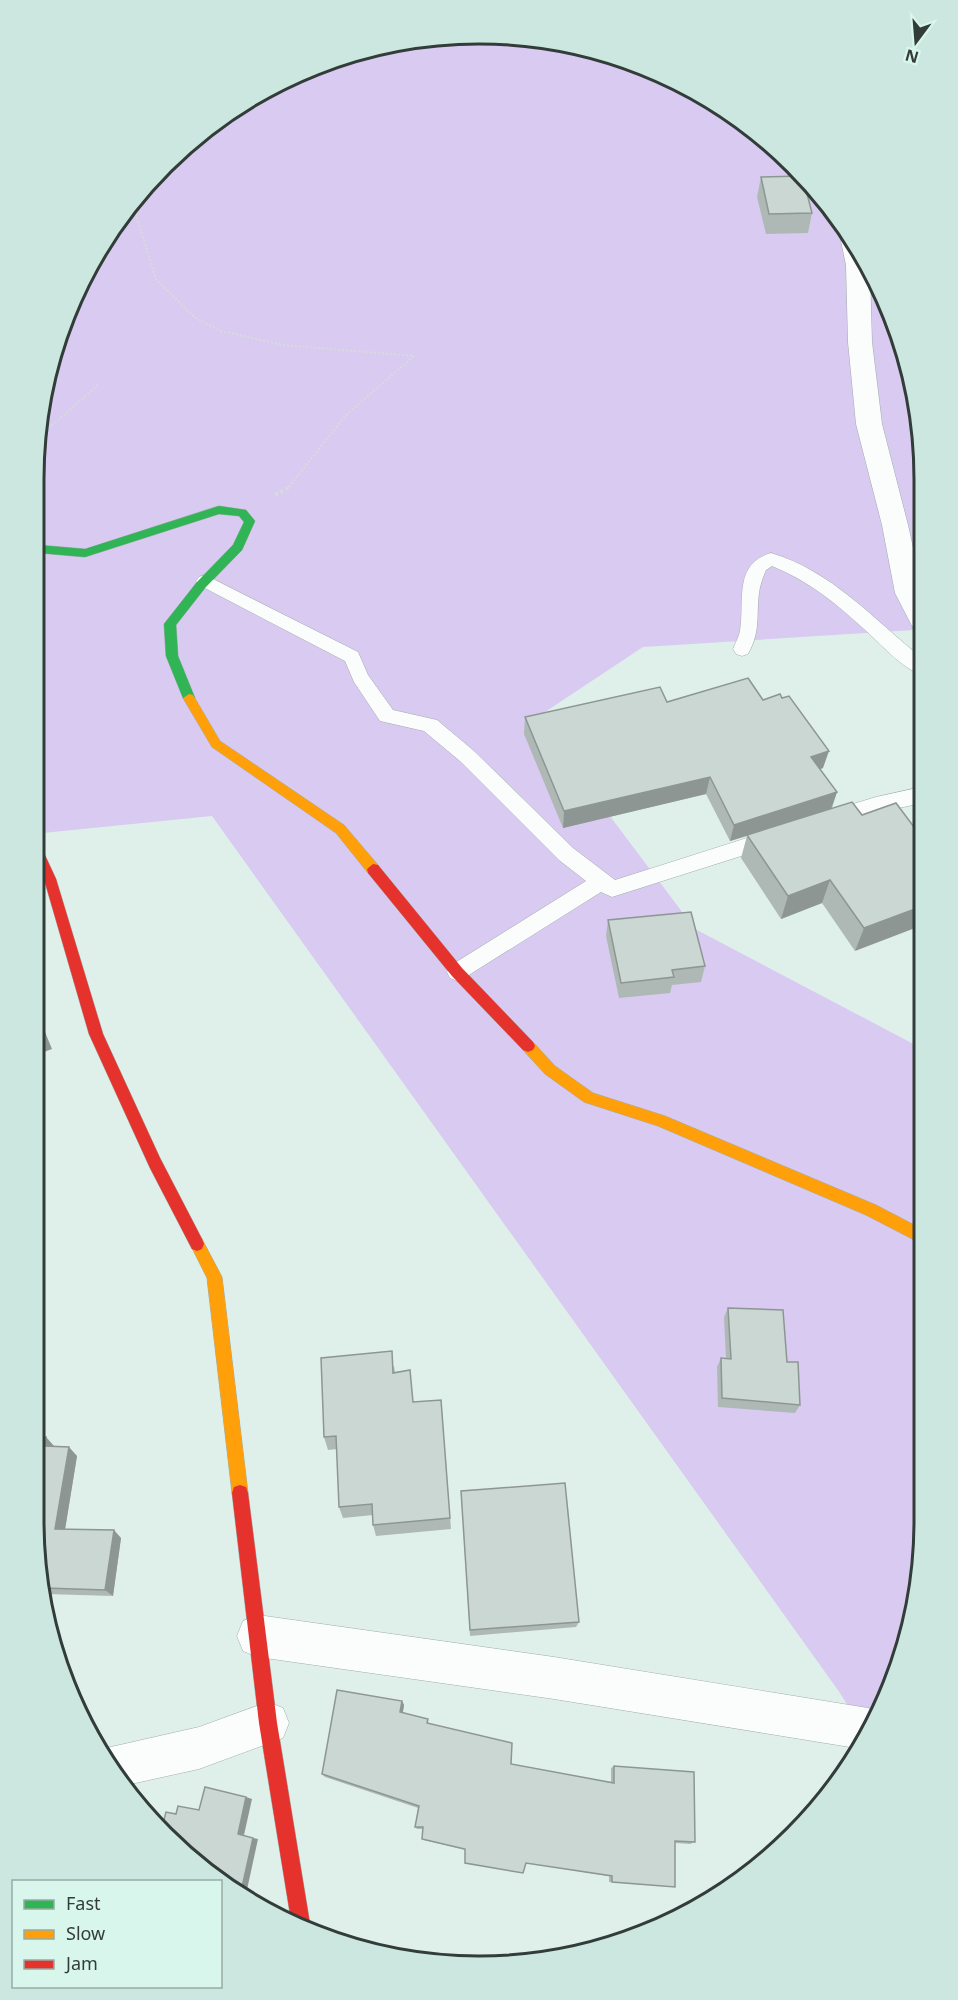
<svg xmlns="http://www.w3.org/2000/svg" width="958" height="2000" font-family="'Noto Sans',sans-serif">
<style>
.forest{fill:#d9caf1}
.lines{fill:none;stroke-linecap:round;stroke-linejoin:round}
.lane-casing{stroke:#a0ada9;stroke-width:1}
.street-casing{stroke:#a0ada9;stroke-width:1}
.fast-casing{stroke:#a0ada9;stroke-width:1}
.slow-casing{stroke:#a0ada9;stroke-width:1}
.jam-casing{stroke:#a0ada9;stroke-width:1}
.path-far1{stroke:#d7dcdb;stroke-width:2;stroke-dasharray:2 2;stroke-linecap:butt}
.path{stroke:#d7dcdb;stroke-width:4;stroke-dasharray:3 3;stroke-linecap:butt}
.lane{fill:#fafdfc;fill-rule:evenodd}
.street{fill:#fafdfc;fill-rule:evenodd}
.fast{fill:#30b455;fill-rule:evenodd}
.slow{fill:#ff9f0a;fill-rule:evenodd}
.jam{fill:#e5322d;fill-rule:evenodd}
.wall{fill:#aeb9b5}
.shaded-wall{fill:#8d9693}
.building{fill:#cad7d2;stroke:#8d9693;stroke-width:1.5}
.rim{fill:none;stroke:#323d39;stroke-width:3}
</style>
<rect width="100%" height="100%" fill="#dff0ea"/>
<path class="forest" d="M479,33L566,42L650,67L750,125L833,207L891,308L921,420L922,635L914,630L643,647L536,718L695,929L923,1049L925,1521L916,1608L891,1692L865,1734L840,1693L212,816L33,834V479L42,392L67,308L108,231L164,163L231,108L309,67L392,42Z"/>
<g class="lines">
<g class="lane-casing">
<path id="lane" d="M771,553C832,571 874,620 922,658V675C901,668 880,643 864,629C836,603 807,580 772,566L766,570C763,577 760,585 759,593C756,616 761,631 748,654L742,656L736,654L733,649C735,643 739,637 740,631C745,601 733,564 771,553Z
M205,575L358,652L368,675L393,710L437,720L474,751L573,848L615,880L769,831L776,833L779,839L776,845L612,897L601,892L464,978L457,981L450,978L447,972L450,966L586,881L559,860L460,761L424,731L380,721L354,682L345,661L199,585L196,581L199,577Z
M922,787V803L876,813L830,827L823,824L820,819L823,814L830,811L876,797Z"/>
</g>
<g class="street-casing">
<path id="street" d="M849,235L870,272L872,342L882,424L908,525L922,588V629L912,626L895,593L882,525L856,424L848,342L846,265L841,241L844,236Z
M258,1615L554,1657L868,1708L878,1712L856,1748L554,1699L258,1657L243,1651L237,1636L243,1621Z
M268,1702L283,1708L289,1723L283,1738L199,1769L122,1786L102,1749L199,1727Z"/>
</g>
<g class="fast-casing">
<path id="fast" d="M219,506L246,510L255,521L242,550L205,588L176,625L178,656L195,698L189,702L183,698L166,656L164,624L197,582L233,545L244,522L239,516L219,514L85,557L39,553L33,555V547L38,545L85,549Z"/>
</g>
<g class="slow-casing">
<path id="slow" d="M189,694L193,695L220,741L344,825L378,865L379,869L378,873H368L336,833L212,747L183,698Z
M528,1040L533,1042L555,1066L593,1093L665,1116L876,1205L924,1230V1245L866,1215L658,1126L584,1102L545,1074L523,1050L521,1046L523,1042Z
M197,1237L202,1239L222,1277L248,1493L246,1499L240,1501L234,1499L232,1493L207,1278L190,1244L192,1239Z"/>
</g>
<g class="jam-casing">
<path id="jam" d="M33,837L37,838L56,879L103,1034L160,1158L202,1239L204,1244L202,1249L197,1251L192,1249L150,1168L89,1034L44,879L33,856Z
M373,864L378,865L462,968L533,1042L535,1046L533,1050L528,1052L523,1050L452,976L368,873L367,869Z
M240,1485L246,1487L248,1493L277,1723L310,1924L309,1927L291,1920L259,1723L232,1493L234,1487Z"/>
</g>
<path class="path-far1" d="M132,202L156,279L194,317L221,331L283,345L414,356L346,415L288,488
M36,444L45,432L99,384"/>
<path class="path" d="M275,495L290,487"/>
<use href="#lane" class="lane"/>
<use href="#street" class="street"/>
<use href="#fast" class="fast"/>
<use href="#slow" class="slow"/>
<use href="#jam" class="jam"/>
</g>
<path class="wall" d="M761,177L812,213L808,233L766,234L757,197Z
M763,700L823,768L820,769L837,792L832,808L862,815L923,839L855,951L822,903L781,919L741,858L747,836L730,841L706,794L563,828L524,734L525,717Z
M608,920L705,966L701,982L672,985L670,993L619,998L606,936Z
M923,990V1012L917,1002Z
M728,1308L787,1362L800,1405L795,1413L718,1407L717,1367L721,1358H726L724,1317Z
M394,1366L395,1372L410,1370L413,1402L441,1400L451,1529L376,1536L373,1525V1515L343,1518L339,1507L337,1449L328,1450L324,1437Z
M46,1437L54,1447L77,1456L65,1529L121,1538L113,1596L46,1594L45,1596L33,1521Z
M461,1491L579,1622L576,1627L470,1636Z
M402,1701L404,1705L403,1713L429,1723L511,1764L611,1783V1768L614,1766L695,1842L690,1844L675,1843V1887L609,1882V1876L526,1863L523,1873H522L466,1863L465,1850L423,1840L422,1839L423,1829H417L415,1827L418,1808L325,1777L322,1774Z"/>
<path class="shaded-wall" d="M829,751L823,768L806,774L811,757Z
M710,777L706,794L563,828L564,811Z
M837,792L831,809L730,841L734,825Z
M830,880L822,903L781,919L788,896Z
M923,906V925L855,951L864,928Z
M33,1003L52,1049L33,1056Z
M46,1437L54,1446L53,1455L45,1446Z
M69,1447L77,1456L64,1536L55,1529Z
M114,1530L121,1538L113,1596L105,1590Z
M402,1701L404,1705L402,1716L400,1712Z
M246,1797L252,1799L244,1835L238,1834Z
M253,1838L258,1839L245,1899L240,1896Z"/>
<path class="building" d="M801,176L803,178L812,213L769,214L761,177Z
M748,678L763,700L780,694L782,698L789,696L829,751L811,757L837,792L734,825L710,777L564,811L525,717L660,687L667,702Z
M852,802L862,815L896,803L923,839V854H921L923,856V906L864,928L830,880L788,896L747,835Z
M691,912L705,966L672,970L674,977L621,983L608,920Z
M33,1006L45,1034L33,1038Z
M728,1308L783,1310L787,1362H798L800,1405L722,1398L721,1358L731,1359Z
M392,1351L393,1373L410,1370L413,1402L441,1400L450,1518L373,1525L372,1504L339,1507L336,1436L324,1437L321,1358Z
M33,1437H46L45,1446L69,1447L55,1529L114,1530L105,1590L44,1588L33,1521Z
M565,1483L579,1622L470,1630L461,1491Z
M337,1690L402,1701L400,1712L428,1719L427,1723L512,1743L511,1764L614,1783V1766L694,1772L695,1842L675,1841V1887L612,1882V1876L526,1863L523,1873L465,1863V1849L422,1839L423,1827H415L419,1806L322,1774Z
M205,1787L246,1797L238,1834L253,1838L240,1896L185,1856L161,1831L166,1812L176,1814L178,1806L199,1810Z"/>
<path d="M0 0H958V2000H0ZM479 44H479A435 435 0 0 1 914 479V1521A435 435 0 0 1 479 1956H479A435 435 0 0 1 44 1521V479A435 435 0 0 1 479 44Z" fill="#cce7df" fill-rule="evenodd"/>
<path class="rim" d="M479 44H479A435 435 0 0 1 914 479V1521A435 435 0 0 1 479 1956H479A435 435 0 0 1 44 1521V479A435 435 0 0 1 479 44Z"/>
<rect x="12" y="1880" width="210" height="108" fill="#d9f6ed" stroke="#96aca5" stroke-width="1.5"/>
<rect x="24" y="1900" width="30" height="9" fill="#30b455" stroke="#96aca5" stroke-width="1.5"/>
<text x="66" y="1910" font-size="18" fill="#323d39">Fast</text>
<rect x="24" y="1930" width="30" height="9" fill="#ff9f0a" stroke="#96aca5" stroke-width="1.5"/>
<text x="66" y="1940" font-size="18" fill="#323d39">Slow</text>
<rect x="24" y="1960" width="30" height="9" fill="#e5322d" stroke="#96aca5" stroke-width="1.5"/>
<text x="66" y="1970" font-size="18" fill="#323d39">Jam</text>
<g transform="translate(916 42) rotate(196)" stroke="#d9f6ed" stroke-width="4.5" paint-order="stroke">
<path d="M0-4.5L10 22L0 15L-10 22Z" fill="#323d39"/>
<text y="-9" font-size="16" font-weight="bold" text-anchor="middle" fill="#323d39">N</text>
</g>
</svg>
